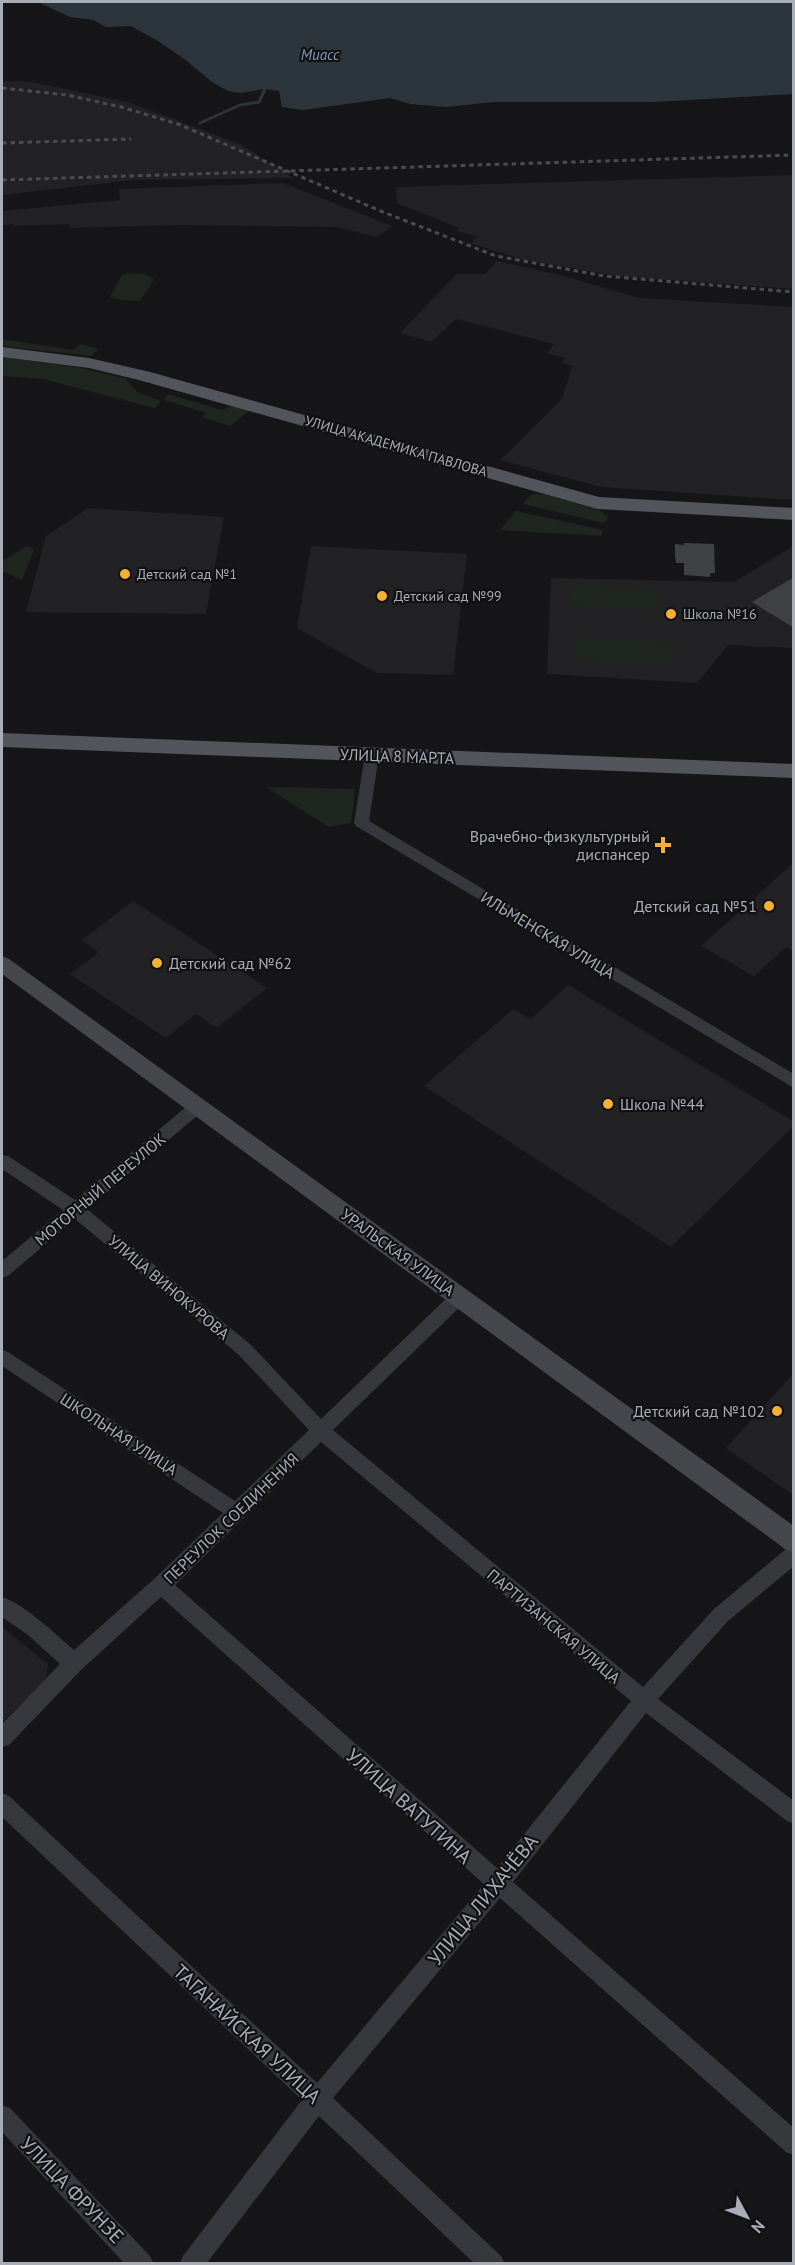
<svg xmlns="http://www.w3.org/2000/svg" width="795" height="2265" font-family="'PT Sans',sans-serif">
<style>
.built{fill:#222225}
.green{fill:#1e261f}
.water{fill:#2c353c}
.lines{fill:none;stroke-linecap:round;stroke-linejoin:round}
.stream{stroke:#2c353c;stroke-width:3}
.building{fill:#404145}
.street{fill:#37383d;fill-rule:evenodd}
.secondary{fill:#45474d;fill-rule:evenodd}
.primary{fill:#53555c;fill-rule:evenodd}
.rail{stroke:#4a4c52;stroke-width:3;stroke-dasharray:4.5 4;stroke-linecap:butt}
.poi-dot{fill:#f2b134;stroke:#111113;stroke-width:2}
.labels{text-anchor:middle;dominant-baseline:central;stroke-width:4.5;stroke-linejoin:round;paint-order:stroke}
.far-street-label{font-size:14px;fill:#a8adb8;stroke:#111113}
.far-poi-label{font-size:14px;fill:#a8adb8;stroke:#111113;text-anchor:start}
.far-water-label{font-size:15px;font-style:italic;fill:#7f9bb3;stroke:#111113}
.street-label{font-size:16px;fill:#a8adb8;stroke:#111113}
.poi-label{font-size:16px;fill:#a8adb8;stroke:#111113;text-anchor:end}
.near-street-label{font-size:20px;fill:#a8adb8;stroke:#111113}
</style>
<rect width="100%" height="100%" fill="#161618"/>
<path class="built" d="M2,81L32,82L131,103L240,144L293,178L133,180L2,195Z
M793,175V289L618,276L524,260L470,243L477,237L457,231L459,228L397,203L396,187Z
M283,183L392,226L377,237L336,227L178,225L70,228L69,224L14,226V224L2,225V211L120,200L119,189Z
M497,261L564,276L639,298L793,307V500L601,487L500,460L562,399L572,366L562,363L565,358L547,353L554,344L456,319L431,342L400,333L457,274H485Z
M88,508L224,517L206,614L26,612L46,536Z
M311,546L467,554L453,675L377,673L297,628Z
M793,546V648L728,645L697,683L547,674L551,578L734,582Z
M791,865L794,866L793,951L786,947L754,976L701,946Z
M133,901L254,979L267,988L217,1028L196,1014L166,1038L70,974L99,952L82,940Z
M568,985L793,1121V1127L671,1247L424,1086L513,1009L531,1019Z
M793,1374V1495L726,1448Z
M2,1627L48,1664L46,1680L2,1722Z"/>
<path class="green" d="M127,273L144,274L154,279L140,301L120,300L110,297L122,275Z
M2,339L73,350L81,344L98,349L92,356L2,346Z
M2,357L82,368L125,378L137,392L161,401L154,408L43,379L2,376Z
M168,394L222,410L235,404L248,407L249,411L230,426L202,417L206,413L164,400Z
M538,493L598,508L609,518L603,523L523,504L530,495Z
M516,511L603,530L601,536L500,530Z
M27,546L34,550L22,580L2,571V561Z
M570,584L658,589L657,610L569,605Z
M575,637L672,643L674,666L574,661Z
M266,787L355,789L351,823L329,827Z"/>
<path class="water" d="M38,2H793V94L654,102H493L446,107L410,104L390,98L303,110L282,107L279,91L265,89L241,93L228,91L212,82L187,61L158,41L131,26L106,27L93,20L70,17Z"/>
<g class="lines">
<path class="stream" d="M200,123L240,105L259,102L265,89"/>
</g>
<path class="building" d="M684,543L714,544L715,573H710V577L684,575V563H676L675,555V544L684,545Z
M794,577V628L752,602Z"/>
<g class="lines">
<path class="street" d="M372,750L379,755L369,821L794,1074V1088L356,826L354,823L365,755Z
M198,1100L204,1102L206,1106L204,1110L87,1209L251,1345L321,1419L453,1292L459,1290L465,1292L468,1297L465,1302L333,1430L643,1687L714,1609L787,1548L794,1546V1566L728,1621L658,1699L794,1801V1824L787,1821L646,1713L513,1882L794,2128V2155L786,2152L500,1898L333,2098L501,2256L505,2264H475L319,2116L206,2264H179L183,2256L302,2100L2,1817V1793L9,1796L317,2083L484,1884L161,1597L81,1670L9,1745L2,1747V1724L60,1664L28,1635L2,1617V1597C26,1605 54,1633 74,1650L154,1579L223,1513L2,1366V1350L8,1352L235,1501L309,1430L239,1355L75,1219L8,1276L2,1278V1261L63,1210L2,1169V1155L8,1156L75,1200L192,1102ZM321,1442L631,1701L497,1868L175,1585Z
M2,2105L10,2108L150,2256L154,2264H125L2,2132Z"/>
<path class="secondary" d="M2,956L9,959L794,1526V1552L785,1549L2,974Z"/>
<path class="primary" d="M2,347L89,358L150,372L599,497L794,508V520L598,509L139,380L89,368L2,357Z
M2,733L794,764V778L2,747Z"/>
<path class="rail" d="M2,88L67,95L121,107L178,124L383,212L496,256L604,276L794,292
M2,143L131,139
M2,180L794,155"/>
</g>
<g class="poi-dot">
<circle cx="125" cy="574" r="6"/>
<circle cx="382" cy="596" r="6"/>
<circle cx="671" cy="614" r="6"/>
<path d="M660 836h6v6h6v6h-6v6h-6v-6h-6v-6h6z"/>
<circle cx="769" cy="906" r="6"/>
<circle cx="157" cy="963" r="6"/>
<circle cx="608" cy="1104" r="6"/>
<circle cx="777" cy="1411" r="6"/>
</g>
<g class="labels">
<g class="far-street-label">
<text transform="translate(396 446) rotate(16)">УЛИЦА АКАДЕМИКА ПАВЛОВА</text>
</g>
<g class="far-poi-label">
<text x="137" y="574">Детский сад №1</text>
<text x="394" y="596">Детский сад №99</text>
<text x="683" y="614">Школа №16</text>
</g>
<g class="far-water-label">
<text x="320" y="54">Миасс</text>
</g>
<g class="street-label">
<text transform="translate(397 756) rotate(2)">УЛИЦА 8 МАРТА</text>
<text transform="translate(548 935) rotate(31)">ИЛЬМЕНСКАЯ УЛИЦА</text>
<text transform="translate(100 1189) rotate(-40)">МОТОРНЫЙ ПЕРЕУЛОК</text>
<text transform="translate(398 1252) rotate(36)">УРАЛЬСКАЯ УЛИЦА</text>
<text transform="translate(169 1287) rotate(40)">УЛИЦА ВИНОКУРОВА</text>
<text transform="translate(119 1434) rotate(33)">ШКОЛЬНАЯ УЛИЦА</text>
<text transform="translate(231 1518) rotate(-44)">ПЕРЕУЛОК СОЕДИНЕНИЯ</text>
<text transform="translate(554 1626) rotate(40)">ПАРТИЗАНСКАЯ УЛИЦА</text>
</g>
<g class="poi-label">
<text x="650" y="836">Врачебно-физкультурный<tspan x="650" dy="18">диспансер</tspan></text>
<text x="757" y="906">Детский сад №51</text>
<text x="169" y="963" text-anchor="start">Детский сад №62</text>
<text x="620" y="1104" text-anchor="start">Школа №44</text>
<text x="765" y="1411">Детский сад №102</text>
</g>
<g class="near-street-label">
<text transform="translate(409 1806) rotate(42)">УЛИЦА ВАТУТИНА</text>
<text transform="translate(483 1900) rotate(-51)">УЛИЦА ЛИХАЧЁВА</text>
<text transform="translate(247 2034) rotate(43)">ТАГАНАЙСКАЯ УЛИЦА</text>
<text transform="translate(72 2190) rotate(46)">УЛИЦА ФРУНЗЕ</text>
</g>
</g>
<rect width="795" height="2265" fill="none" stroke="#a8adb8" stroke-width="6"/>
<g transform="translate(747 2217) rotate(131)" stroke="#111113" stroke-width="4.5" paint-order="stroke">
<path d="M0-4.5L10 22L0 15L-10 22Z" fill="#a8adb8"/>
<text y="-9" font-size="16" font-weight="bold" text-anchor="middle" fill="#a8adb8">N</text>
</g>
</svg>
